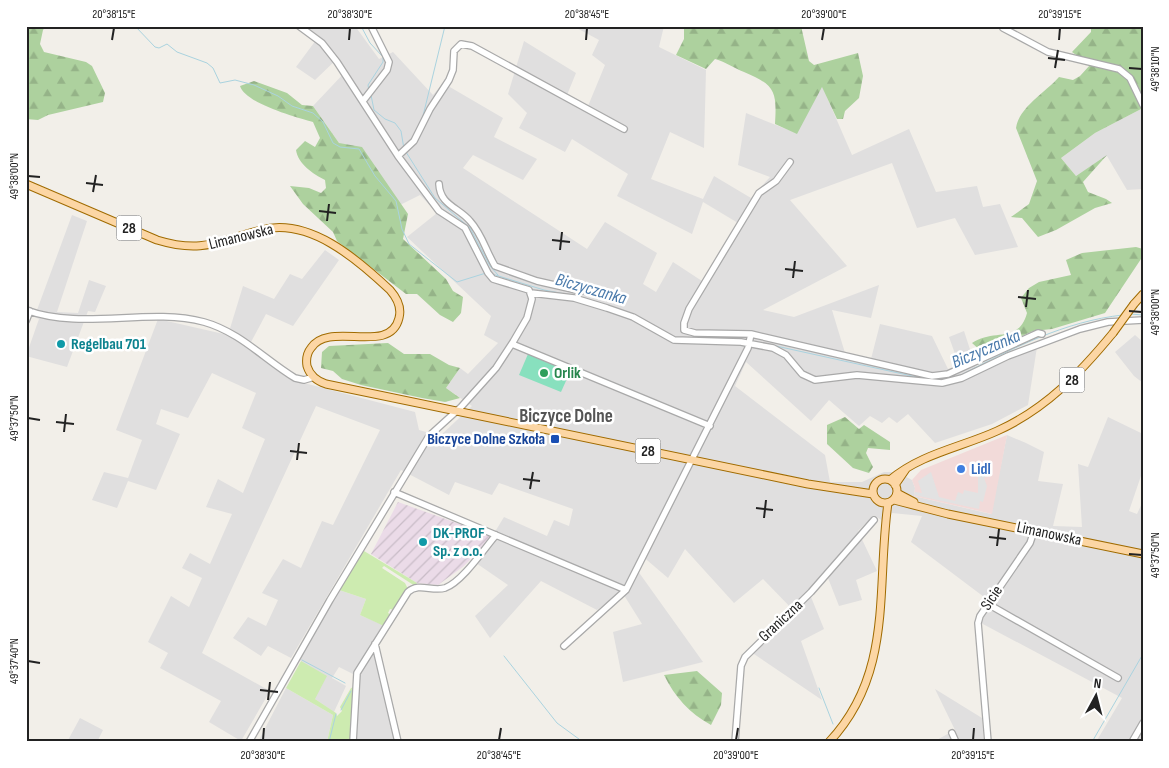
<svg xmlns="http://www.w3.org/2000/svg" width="1169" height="768" font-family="'Sofia Sans Condensed',sans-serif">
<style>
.residential{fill:#e0dfdf}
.commercial{fill:#f2dad9}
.industrial{fill:url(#industrial-furrows)}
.grass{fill:#cdebb0}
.forest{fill:url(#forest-firs)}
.pitch{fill:#88e0be}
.parking{fill:#e2e2e2}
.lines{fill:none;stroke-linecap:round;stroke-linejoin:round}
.stream{stroke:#aad3df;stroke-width:1}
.minor-casing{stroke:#a9a9a9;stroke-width:8}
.major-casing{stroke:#a06b00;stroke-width:9}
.minor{stroke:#fff;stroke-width:5.5}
.major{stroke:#fcd6a4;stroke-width:7}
.major-bridge-casing{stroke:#a06b00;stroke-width:9;stroke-linecap:butt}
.major-bridge{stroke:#fcd6a4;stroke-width:7}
.ticks{fill:none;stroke:#222;stroke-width:2}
.culture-dot{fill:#0f9aa8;stroke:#fff;stroke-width:2}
.leisure-dot{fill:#2e9e5b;stroke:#fff;stroke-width:2}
.transit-dot{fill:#1a4fb4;stroke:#fff;stroke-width:2}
.shop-dot{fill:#3f7fe0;stroke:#fff;stroke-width:2}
.labels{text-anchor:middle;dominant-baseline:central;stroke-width:5;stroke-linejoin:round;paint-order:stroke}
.shield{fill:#fff;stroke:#646464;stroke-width:1}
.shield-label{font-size:15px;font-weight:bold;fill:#222}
.street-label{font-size:16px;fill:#222;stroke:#fff}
.culture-label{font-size:16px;font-weight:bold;fill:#0d838f;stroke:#fff;text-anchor:start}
.leisure-label{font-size:16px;font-weight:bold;fill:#27864d;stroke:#fff;text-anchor:start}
.transit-label{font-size:16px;font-weight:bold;fill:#164399;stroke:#fff;text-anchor:end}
.shop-label{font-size:16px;font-weight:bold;fill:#366cbe;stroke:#fff;text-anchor:start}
.water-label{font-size:18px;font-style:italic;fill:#4a7aab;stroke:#fff}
.quarter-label{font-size:19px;font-weight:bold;fill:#555;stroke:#fff}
.neatline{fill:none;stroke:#222;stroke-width:2}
.ticks-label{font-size:12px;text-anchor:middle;fill:#222}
</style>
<defs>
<pattern id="industrial-furrows" width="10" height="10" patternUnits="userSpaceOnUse" patternTransform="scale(1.25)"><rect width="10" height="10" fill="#ebdbe8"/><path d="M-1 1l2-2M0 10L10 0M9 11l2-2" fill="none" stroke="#c9bcc7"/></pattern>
<pattern id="forest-firs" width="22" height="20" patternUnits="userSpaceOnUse" patternTransform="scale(1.25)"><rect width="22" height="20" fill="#add19e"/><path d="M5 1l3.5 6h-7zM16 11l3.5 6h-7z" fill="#95b388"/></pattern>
</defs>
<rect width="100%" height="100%" fill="#f2efe9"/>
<path class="residential" d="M305,26H355L379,59L393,52L433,95L443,83L503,118L494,137L537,159L523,180L473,155L463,168L587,249L605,222L657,253L643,284L656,292L673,262L702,281L738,223L703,202L692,234L617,196L628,174L572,139L565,152L519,128L527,113L508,94L524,41L576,73L567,95L588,106L605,65L592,55L599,40L573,26H664L659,47L706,70L704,148L670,132L651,179L703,199L714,176L751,198L770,177L738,165L746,113L796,133L822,86L852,155L909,129L936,192L977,186L983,207L1000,204L1018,247L975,255L955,218L917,228L892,163L790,200L847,266L763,310L794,317L879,285L871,318L832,310L845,353L871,359L880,324L932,336L948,369L959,365L949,337L964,331L978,374L1037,347L1028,405L992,424L935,443L908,414L897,423L889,417L882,423L870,416L859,426L829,400L811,421L746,362L735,386L825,455L830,482H862L884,472H897L912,480L915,488L914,496L991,514L1007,435L1026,443L1044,452L1038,481L1063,484L1053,526L1082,527L1078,464L1088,467L1108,417L1143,434V470L1129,511L1137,514L1143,501V742H1096L1122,698L981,623L992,603L911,542L922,516L892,513L887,524L874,515L858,531L877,571L856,580L862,600L839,606L828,578L811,597L824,629L801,641L822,700L751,652L795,612L763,579L734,603L685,549L668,578L641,555L635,567L703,662L623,682L613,632L642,624L622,592L597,610L541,581L490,638L475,616L508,585L476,563L504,517L547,536L554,520L569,526L573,509L499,483L492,495L455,482L449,495L401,470L291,658L268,646L261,656L233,638L248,617L266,626L278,600L262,593L283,559L301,568L322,521L333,525L380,430L316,406L202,653L270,691L241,741L209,722L221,701L160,668L168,653L148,642L171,596L189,607L202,578L182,568L190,553L210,564L232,514L206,507L218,479L243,493L265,439L242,428L256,393L212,373L188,418L161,409L156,424L180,434L156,490L128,481L117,508L92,500L104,472L128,478L142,440L116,430L158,319L228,335L243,286L274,299L290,274L302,279L325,250L339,260L293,326L266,314L251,342L304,383L415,412L419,430L440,436L472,406L446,388L460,368L468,374L498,343L484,335L491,316L407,237L437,213L420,195L400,205L339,143L313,106L347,70L338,58L315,80L296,67L319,36Z
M1143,108V189L1127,190L1107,156L1076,176L1061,158L1095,133Z
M72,215L87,221L57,312L78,313L89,280L106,286L95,312L88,311L67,367L26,356L39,319L27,314L26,316V306L37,310Z
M1135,335L1143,342V383L1134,376L1115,352Z
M339,590L366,599L360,615L383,625L353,674L339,667L332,678L346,686L334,712L315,699L301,661L299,660Z
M375,650L397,742H354L358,677Z
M286,688L333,715L327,742H258Z
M935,689L982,718L984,742H933L955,730Z
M80,718L103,730L97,742H67Z"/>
<path class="commercial" d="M1007,435L992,514L914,496L915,488L912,480L921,470Z"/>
<path class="industrial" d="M398,502L493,536L464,566L438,585L417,583L371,554Z"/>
<path class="grass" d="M364,551L417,583L415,586L384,566L382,568L405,583L408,589L394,610L390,609L388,613L391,615L384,626L360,615L366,599L339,590L360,553Z
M301,661L327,676L315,699L336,713L337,716L342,711L340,707L351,688L354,687L351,742H327L333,715L286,688Z"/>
<path class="forest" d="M26,26H46L43,30L40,44L44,52L86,62L92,66L105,93L103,102L48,115L38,120L26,119Z
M684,26H801L809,61L814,65L858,53L863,76L859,98L845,111L843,119H837L822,87L797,134L775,124C777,91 775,85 744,72C734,68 726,62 715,59L706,69L676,55L684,39Z
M1091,26H1143V108L1095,133L1061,158L1076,176L1107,155L1083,182L1088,192L1106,199L1112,203L1095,208L1056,230L1038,237L1022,218L1011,217L1029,204L1037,181L1016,128C1019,107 1046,92 1059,77L1073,80L1080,76L1090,65L1072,52L1091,32Z
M254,81L287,93L302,105L313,106L339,143L362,147L408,214L403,239L446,279L453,291L463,297L461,313L453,322L440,315L417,294H406L337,241L333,232L303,204L290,186L309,188L321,193L326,188L325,180C313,174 298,164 296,150L305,141L315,147L320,138L313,122C295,117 245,103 240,86Z
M1136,247L1143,249V256L1105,313L1052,329L1033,331L987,352L981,351L972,343C993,328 1019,344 1027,313L1021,298L1029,288L1039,282L1071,275L1066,260L1082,253Z
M388,343L404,354H430L449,365L460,368L446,388L460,398L445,402L422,398L361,385L342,379L333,371L321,368L322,352L329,346Z
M845,417L859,429L864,425L890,442V450L868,448L866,453L873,467L869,473L853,468L827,444V425Z
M697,671L722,693L721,705L711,725C689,713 675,697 664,675Z"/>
<path class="pitch" d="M528,354L570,372L561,392L519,375Z"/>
<path class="parking" d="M931,472L939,497L955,501L958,492L963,494L964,490L978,493V476L990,472L991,475L984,478L987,486L983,502L980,501L979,509L914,495L915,492L922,493L918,481Z"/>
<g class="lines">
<path class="stream" d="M135,26L155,47L159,48L167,44L177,52L207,63L213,68L220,83L235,80L254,85L278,96L292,106L313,113L323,122L333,143L340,147L359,149L375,176L396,201L402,229L409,244L457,282L486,273
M361,26L370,43L383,57V62L368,85L369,91
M371,95L374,110L385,119L395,123L401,131L404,149
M422,120L445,26
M406,152L435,198L470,228L490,266L498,275
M492,274L544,290L570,295
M615,308L634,315
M1130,314L1143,315
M699,338L748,340
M752,341L760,343
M776,346L921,378
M959,376C1011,349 1065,321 1123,315
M937,380L946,379
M504,656L557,723L583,742
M302,660L345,683
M819,688L833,724
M341,710L351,691
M329,742L336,714
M1092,742L1143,654"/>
<g class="minor-casing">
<path id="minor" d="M1003,28L1048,52L1119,69L1130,78L1143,105
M363,101L387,70L389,62L371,26
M398,156L414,141L430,109L449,80L453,70L454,51L461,44L472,46L624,129
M790,162L776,181L759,193L689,309L684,323V330L695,333L751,334L932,376L948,374L1038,333L1042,334
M439,184C440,205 458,207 470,221C482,234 486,251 495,266L537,281L581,291
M531,293L574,298L607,308L633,317L674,340L741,342L773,348L786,355L802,374L815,380L857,375L942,383L962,378L1008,356L1080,329L1108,322L1143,320
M26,310C83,331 147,307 204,322C240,332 265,360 295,378L304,380L314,377
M26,321L30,311
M512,344L710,426
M394,492L626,590
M988,604L1118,678
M375,644L398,742
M564,646L626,590L748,348L751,334
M952,733L956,742
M249,742L330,600L429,436L461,407L496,368L513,342L527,318L532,299L529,290L493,279L488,273L465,228L439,211L398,156L337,62L322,43L299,26
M353,742L357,673L408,592C419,582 432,592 445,588C462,582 484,549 496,535
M735,742L741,666L745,657L811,592L874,520
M988,742L978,623L980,616L1030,543L1034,531
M1132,742L1143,723"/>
</g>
<g class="major-casing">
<path id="major" d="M26,184L157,240C203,254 218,241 261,230C309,217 357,259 390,290C397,298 402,307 399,318C390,356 329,320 311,348C307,353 306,360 307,366C310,376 317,381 326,384L808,484L873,494
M1134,304L1143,294
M873 491a12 12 0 1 1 24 0a12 12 0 1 1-24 0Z
M890,480C920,454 962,447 997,431C1046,409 1080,373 1113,333
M895,485L906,469
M897,493L914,502
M894,500L948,514L1143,554
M829,742C894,673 876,588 888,503"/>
</g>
<use href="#minor" class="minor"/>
<use href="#major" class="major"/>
<g class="major-bridge-casing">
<path id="major-bridge" d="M1113,333L1134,304"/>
</g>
<use href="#major-bridge" class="major-bridge"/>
</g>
<path class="ticks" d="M112,40L114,28M349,40L350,28M586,40L587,28M822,40L824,28M1059,40L1060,28M1048,58L1065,60M1055,68L1058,50M1129,68L1142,69M28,176L40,177M86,183L103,185M93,192L96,175M319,211L336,213M327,221L329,204M552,240L570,242M560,250L562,232M785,269L803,271M793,278L795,261M1018,297L1036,299M1026,307L1028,290M1129,311L1142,312M28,418L40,420M56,422L74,424M64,432L66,414M290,451L307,453M297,460L299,443M523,479L540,481M530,489L533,472M756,508L773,510M764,518L766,500M989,537L1006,539M997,546L999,529M1129,554L1142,555M28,661L40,663M260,690L278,692M268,700L270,682M263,740L264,728M499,740L501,728M736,740L738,728M973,740L974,728"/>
<g class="culture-dot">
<circle cx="61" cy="344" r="5"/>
<circle cx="423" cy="542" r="5"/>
</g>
<circle class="leisure-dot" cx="544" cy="373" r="5"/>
<rect class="transit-dot" x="550" y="434" width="10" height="10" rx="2.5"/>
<circle class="shop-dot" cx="961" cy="469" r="5"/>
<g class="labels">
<g class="shield">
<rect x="116.5" y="215.5" width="25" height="25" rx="4"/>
<rect x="1059.5" y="367.5" width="25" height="25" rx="4"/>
<rect x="635.5" y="438.5" width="25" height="25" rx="4"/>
</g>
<g class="shield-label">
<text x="129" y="228">28</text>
<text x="1072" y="380">28</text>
<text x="648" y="451">28</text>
</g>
<g class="street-label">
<text transform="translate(241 237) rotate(-14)">Limanowska</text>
<text transform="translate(1049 534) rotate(12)">Limanowska</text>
<text transform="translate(992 598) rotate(-56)">Sicie</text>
<text transform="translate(781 621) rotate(-43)">Graniczna</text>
</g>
<g class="culture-label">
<text x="71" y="344">Regelbau 701</text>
<text x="433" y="533">DK-PROF<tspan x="433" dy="18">Sp. z o.o.</tspan></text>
</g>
<g class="leisure-label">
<text x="554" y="373">Orlik</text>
</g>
<g class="transit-label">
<text x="545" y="439">Biczyce Dolne Szkoła</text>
</g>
<g class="shop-label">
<text x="971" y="469">Lidl</text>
</g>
<g class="water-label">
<text transform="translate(591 289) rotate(16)">Biczyczanka</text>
<text transform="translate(986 349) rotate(-23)">Biczyczanka</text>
</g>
<g class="quarter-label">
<text x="566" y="416">Biczyce Dolne</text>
</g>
</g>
<rect width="1169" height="768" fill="none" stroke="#ffffff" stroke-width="55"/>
<g transform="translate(1096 696) rotate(7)" stroke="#ffffff" stroke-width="4" paint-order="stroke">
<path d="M0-4L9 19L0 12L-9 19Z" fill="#222222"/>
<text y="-8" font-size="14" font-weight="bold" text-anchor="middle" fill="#222222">N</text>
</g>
<rect x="28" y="28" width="1114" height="712" class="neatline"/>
<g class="ticks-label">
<text x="114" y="18">20°38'15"E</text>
<text x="350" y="18">20°38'30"E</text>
<text x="587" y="18">20°38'45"E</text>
<text x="824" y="18">20°39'00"E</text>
<text x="1060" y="18">20°39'15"E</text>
<text transform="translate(1155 69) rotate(-90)" y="4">49°38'10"N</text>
<text transform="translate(14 176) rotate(-90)" y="4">49°38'00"N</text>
<text transform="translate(1155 312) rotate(-90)" y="4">49°38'00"N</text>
<text transform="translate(14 418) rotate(-90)" y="4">49°37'50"N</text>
<text transform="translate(1155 555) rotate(-90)" y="4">49°37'50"N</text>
<text transform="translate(14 661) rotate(-90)" y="4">49°37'40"N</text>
<text x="263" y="759">20°38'30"E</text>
<text x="499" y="759">20°38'45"E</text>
<text x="736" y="759">20°39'00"E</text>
<text x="973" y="759">20°39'15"E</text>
</g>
</svg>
